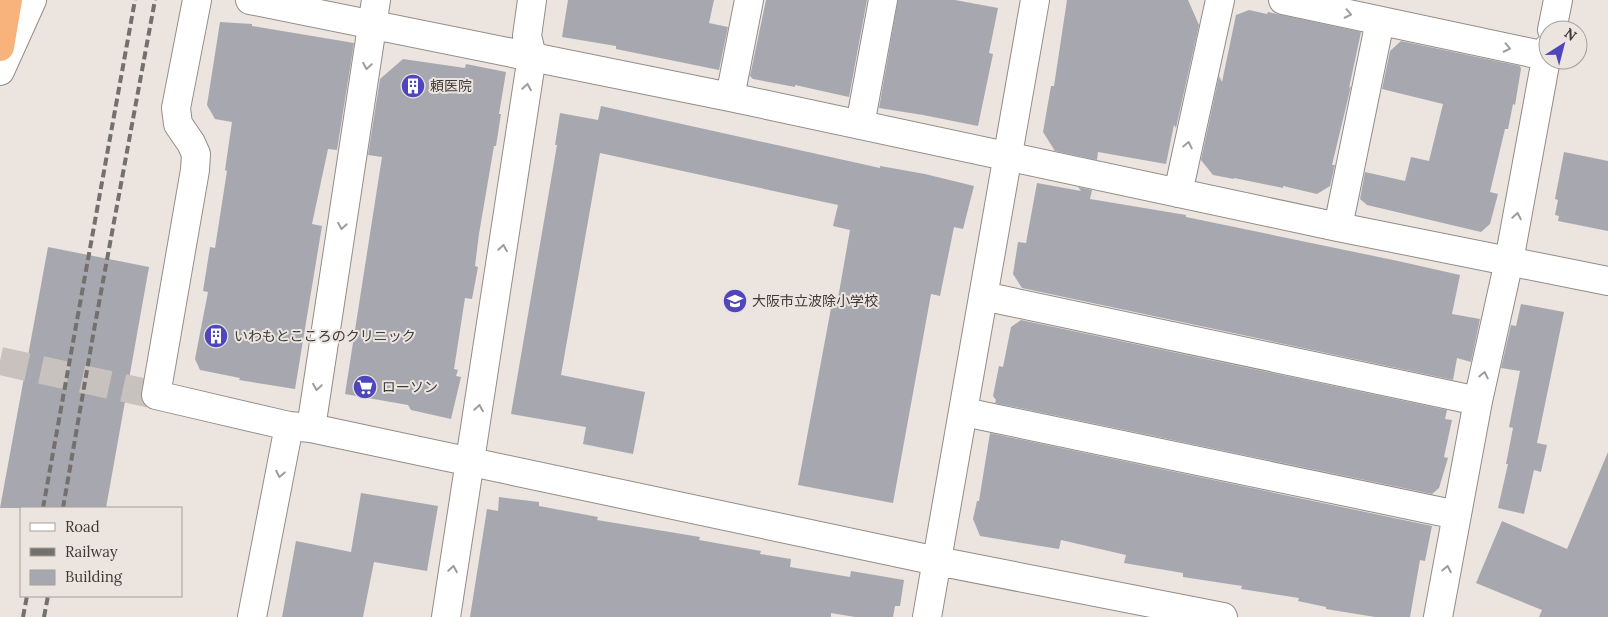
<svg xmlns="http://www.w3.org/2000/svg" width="1608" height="617" font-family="Lora,'Noto Sans JP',serif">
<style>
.building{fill:#a7a8af}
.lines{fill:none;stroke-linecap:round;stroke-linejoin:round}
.minor-tunnel{stroke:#c8c2be;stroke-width:28;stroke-dasharray:28 14;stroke-linecap:butt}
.minor-casing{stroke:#938c88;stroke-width:30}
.highway-casing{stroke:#c5c4c3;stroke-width:30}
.minor{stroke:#fff;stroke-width:28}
.highway{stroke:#f8b27c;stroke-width:28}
.rail{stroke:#74706d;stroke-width:4;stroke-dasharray:8 4;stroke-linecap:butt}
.oneway{stroke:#9e9c9c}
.labels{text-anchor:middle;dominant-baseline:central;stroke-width:4;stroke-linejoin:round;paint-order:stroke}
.poi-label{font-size:14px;fill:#3d3a38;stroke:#ebe4df;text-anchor:start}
</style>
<rect width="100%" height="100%" fill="#ebe4df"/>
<path class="building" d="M568,0H714L709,23L728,27L719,70L616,49V46L562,37Z
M766,0H867L849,97L795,85V87L753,79L750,76Z
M898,0H955L998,8L989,53L993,54L978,126L923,115L879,108Z
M1067,0H1188L1199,25L1176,128L1174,125L1166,164L1098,152L1097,160L1055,151L1043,132L1051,86H1054Z
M1249,10L1267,14L1268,12L1361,32L1349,88L1351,86L1332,165H1335L1330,186L1317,194L1283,186V188L1234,178V179L1213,175L1201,160L1219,76L1222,82L1236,15Z
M220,22L252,24V26L354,43L337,150L328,149L312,224L322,226L295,389L239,380L240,378L200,370L195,359L208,292L203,291L210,247L215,248L227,171L225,170L232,122L215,119L207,105Z
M1401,41L1520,66L1521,69L1515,105L1513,104L1508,129H1505L1490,192L1498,194L1490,224L1481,232L1367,205L1360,199L1365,172L1405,181L1411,157L1429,161L1443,104L1382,89L1390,51Z
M403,59L465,68L466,64L506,72L499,114H501L496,146H494L479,234L475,266L478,267L472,299L465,298L454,369L458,370L456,376L461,377L451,419L411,410L408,405L345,394L382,157L368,155L380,79Z
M601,106L880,168V166L925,174L974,186L963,229L954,227L940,296L931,294L893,503L798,485L832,303L837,304L850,230L833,226L838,205L600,153L561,375L645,392L633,454L583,444L586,427L511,414L557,145H555L560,113L598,120Z
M1564,152L1608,161V231L1558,221L1559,216L1555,215L1558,200L1555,199Z
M1037,183L1081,191L1078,187L1092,190L1090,199L1186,215V217L1398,261L1460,275L1452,314L1480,319L1471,362L1457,358L1453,380L1022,288L1013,274L1018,242L1026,243Z
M48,247L149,267L106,508H0Z
M1521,304L1564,312L1537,443L1547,445L1541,472L1534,470L1524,514L1498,508L1508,464H1506L1513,428L1509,427L1520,371L1501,368L1511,325L1516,326Z
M1021,320L1447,410L1445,419L1452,420L1444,457L1448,458L1439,488L1432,494L995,403L996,400L993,396L999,366L1003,367L1011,327Z
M990,433L1432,526L1425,561L1420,560L1410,617H1375L1326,609V607L1298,601L1299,598L1241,589L1242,586L1183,577V573L1124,563L1126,555L1061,540L1059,549L980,536L973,519L977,501H979Z
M1608,452V617H1539L1542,610L1476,583L1502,521L1567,549Z
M361,493L438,506L427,571L374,562L363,617H282L296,541L351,552Z
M499,497L539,502V506L598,517L597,520L700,537L699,540L761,551L760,554L791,559L790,567L850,577L851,571L904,580L900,606H895L893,617H855L831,613V617H470L487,509L498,511Z"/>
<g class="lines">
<path class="minor-tunnel" d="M0,361L156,395"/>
<g class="minor-casing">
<path id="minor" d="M197,0L176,108L178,124L191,143L196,154L195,170L156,395L289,426L311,428L937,561L1223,617
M250,0L730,97L1338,227L1608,281
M1283,0L1546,56
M1552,30L1558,0
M0,71L32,0
M730,97L749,0
M860,125L883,0
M1178,193L1220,0
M1338,227L1380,21
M983,296L1478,401
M964,412L1457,515
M311,428L376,0
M252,617L289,426
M446,617L532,56L527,36L532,0
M927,617L1035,0
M1438,617L1478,401L1509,261L1548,48"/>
</g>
<g class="highway-casing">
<path id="highway" d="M0,47L8,0"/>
</g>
<use href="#minor" class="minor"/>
<use href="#highway" class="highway"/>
<path class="rail" d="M43,508L135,0
M63,508L94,330L155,0
M23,617L27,596
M44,617L48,596"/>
</g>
<defs><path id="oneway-chevron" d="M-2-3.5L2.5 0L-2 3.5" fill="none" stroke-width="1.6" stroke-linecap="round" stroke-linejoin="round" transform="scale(1.25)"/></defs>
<g class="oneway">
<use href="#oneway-chevron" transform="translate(1348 14) rotate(12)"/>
<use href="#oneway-chevron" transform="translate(1507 48) rotate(12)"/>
<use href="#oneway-chevron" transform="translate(367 66) rotate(99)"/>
<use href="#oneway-chevron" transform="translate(527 87) rotate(-81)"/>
<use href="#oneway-chevron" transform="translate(1188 145) rotate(-78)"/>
<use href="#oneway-chevron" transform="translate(1517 216) rotate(-80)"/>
<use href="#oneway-chevron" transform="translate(342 226) rotate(99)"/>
<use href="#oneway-chevron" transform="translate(503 248) rotate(-81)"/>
<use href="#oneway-chevron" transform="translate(1484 375) rotate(-78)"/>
<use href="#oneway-chevron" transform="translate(317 387) rotate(99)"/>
<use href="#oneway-chevron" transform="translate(479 408) rotate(-81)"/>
<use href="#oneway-chevron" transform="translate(280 474) rotate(101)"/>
<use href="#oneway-chevron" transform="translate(453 569) rotate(-81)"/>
<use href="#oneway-chevron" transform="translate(1447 569) rotate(-79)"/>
</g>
<defs>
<g id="building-disc" transform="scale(1.25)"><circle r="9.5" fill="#4f46bd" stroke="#ebe4df"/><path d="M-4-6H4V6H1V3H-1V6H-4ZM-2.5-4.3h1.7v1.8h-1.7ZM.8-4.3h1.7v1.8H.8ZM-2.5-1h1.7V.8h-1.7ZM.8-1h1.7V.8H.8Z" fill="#fff"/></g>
<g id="school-disc" transform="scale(1.25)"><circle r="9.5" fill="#4f46bd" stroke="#ebe4df"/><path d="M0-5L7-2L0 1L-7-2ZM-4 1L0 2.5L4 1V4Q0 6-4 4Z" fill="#fff"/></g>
<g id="supermarket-disc" transform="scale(1.25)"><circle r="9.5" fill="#4f46bd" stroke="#ebe4df"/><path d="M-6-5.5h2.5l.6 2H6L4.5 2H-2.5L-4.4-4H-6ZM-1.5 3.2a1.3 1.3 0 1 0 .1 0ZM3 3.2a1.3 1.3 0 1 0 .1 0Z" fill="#fff"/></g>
</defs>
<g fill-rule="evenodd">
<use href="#building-disc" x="413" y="86"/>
<use href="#school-disc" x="735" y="301"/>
<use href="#building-disc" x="216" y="336"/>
<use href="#supermarket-disc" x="365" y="387"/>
</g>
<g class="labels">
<g class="poi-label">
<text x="430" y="86">頼医院</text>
<text x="752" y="301">大阪市立波除小学校</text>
<text x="234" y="336">いわもとこころのクリニック</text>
<text x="382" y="387">ローソン</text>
</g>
</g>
<rect x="20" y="507" width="162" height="90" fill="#ebe4df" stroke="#a5a09c"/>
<rect x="30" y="523" width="25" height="8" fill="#ffffff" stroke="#a5a09c"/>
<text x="65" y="532" font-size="15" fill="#3d3a38">Road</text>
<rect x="30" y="548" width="25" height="8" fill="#74706d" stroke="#a5a09c"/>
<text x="65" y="557" font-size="15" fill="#3d3a38">Railway</text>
<rect x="30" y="570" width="25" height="15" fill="#a7a8af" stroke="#a5a09c"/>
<text x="65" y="582" font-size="15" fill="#3d3a38">Building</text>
<g transform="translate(1563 45) rotate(36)"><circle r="24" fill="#ebe4df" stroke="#a5a09c"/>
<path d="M0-4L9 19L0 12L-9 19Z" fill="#4f46bd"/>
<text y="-8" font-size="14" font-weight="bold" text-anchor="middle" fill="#3d3a38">N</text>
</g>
</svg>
